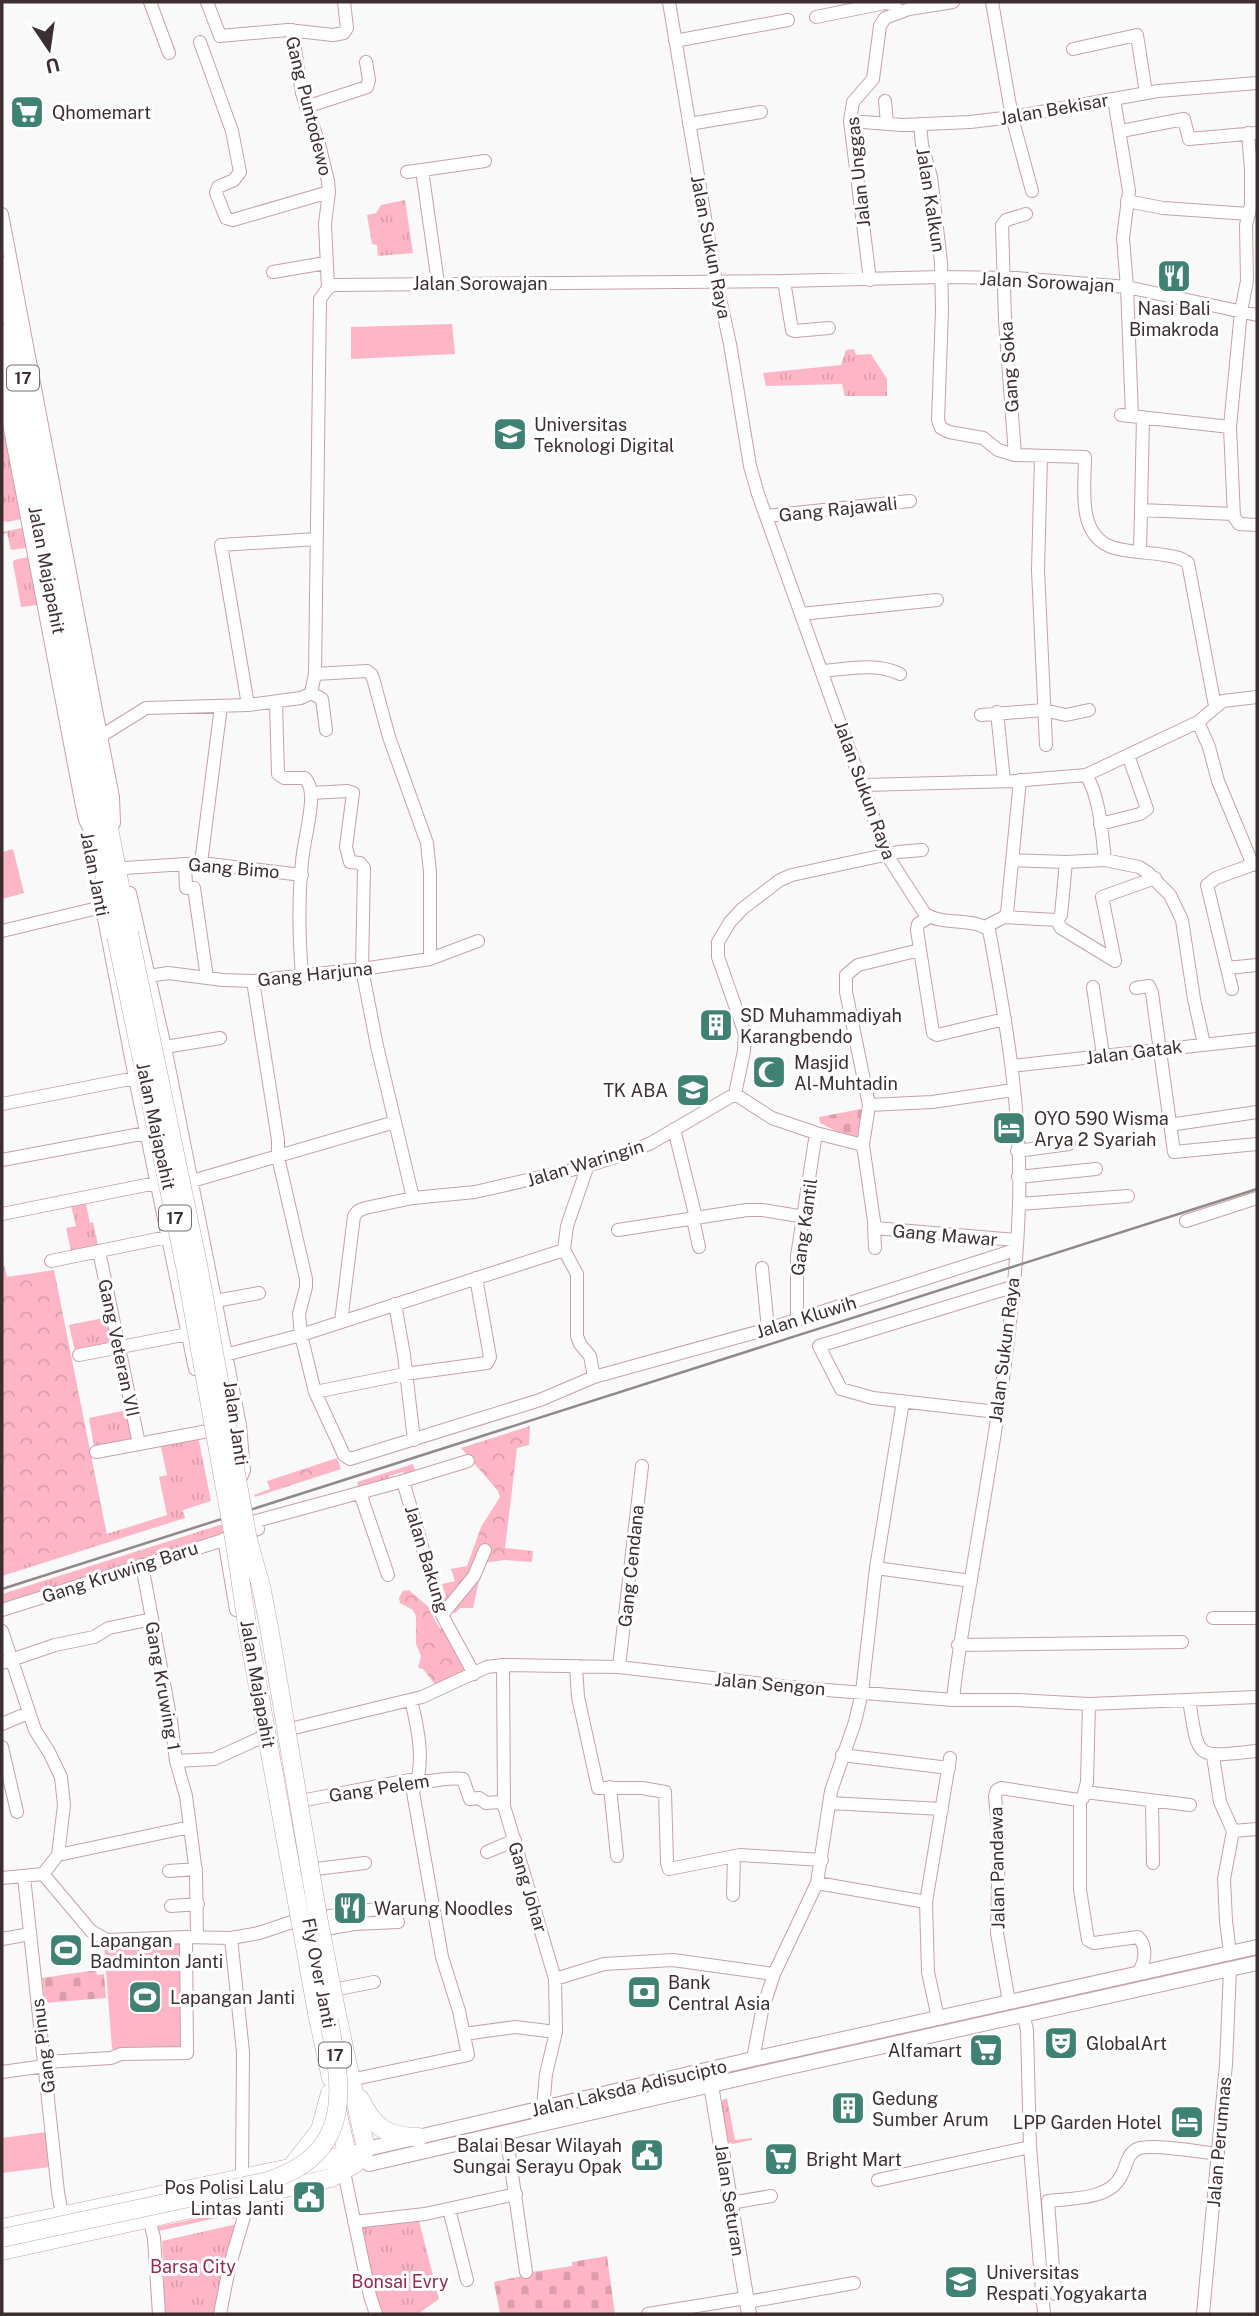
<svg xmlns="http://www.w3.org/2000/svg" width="1259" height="2316" font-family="'Public Sans',sans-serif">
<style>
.grass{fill:url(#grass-tufts)}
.forest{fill:url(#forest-crowns)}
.cemetery{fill:url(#cemetery-stones)}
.garden{fill:#feb6c7}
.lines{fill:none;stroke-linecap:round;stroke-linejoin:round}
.minor-casing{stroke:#c6a1a9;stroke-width:14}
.major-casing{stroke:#c6a1a9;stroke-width:16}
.highway-casing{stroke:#c6a1a9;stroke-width:19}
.minor{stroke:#fff;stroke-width:12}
.major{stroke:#fff;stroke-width:14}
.highway{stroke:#fff;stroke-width:18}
.rail{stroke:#90888a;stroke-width:2.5}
.highway-bridge-casing{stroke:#c6a1a9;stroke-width:19;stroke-linecap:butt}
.highway-bridge{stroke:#fff;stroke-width:18}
.labels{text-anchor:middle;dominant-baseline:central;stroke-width:6;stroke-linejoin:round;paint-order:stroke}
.shield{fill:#fff;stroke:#776d70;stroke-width:2}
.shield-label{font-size:16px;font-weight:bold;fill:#3d2e32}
.street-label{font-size:18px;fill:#3d2e32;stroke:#fff}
.poi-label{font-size:18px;fill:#3d2e32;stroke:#fff;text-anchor:start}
.park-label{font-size:18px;fill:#932a4f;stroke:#fff}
</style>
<defs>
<pattern id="grass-tufts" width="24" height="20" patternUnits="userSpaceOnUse" patternTransform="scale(1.75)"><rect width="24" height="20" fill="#feb6c7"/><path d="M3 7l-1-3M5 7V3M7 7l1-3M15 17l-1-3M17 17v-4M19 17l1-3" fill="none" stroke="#db9dab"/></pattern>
<pattern id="forest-crowns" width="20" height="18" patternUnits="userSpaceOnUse" patternTransform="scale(1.75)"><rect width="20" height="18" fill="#feb6c7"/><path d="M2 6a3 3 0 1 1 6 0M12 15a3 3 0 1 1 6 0" fill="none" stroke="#db9dab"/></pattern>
<pattern id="cemetery-stones" width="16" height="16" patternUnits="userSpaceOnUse" patternTransform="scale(1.75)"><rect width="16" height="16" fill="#feb6c7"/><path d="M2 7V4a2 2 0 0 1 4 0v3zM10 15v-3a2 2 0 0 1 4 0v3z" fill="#db9dab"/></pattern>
</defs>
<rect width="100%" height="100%" fill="#f9f9f9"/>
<path class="grass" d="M405,200L413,253L378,256L377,245L372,244L367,215L376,213L381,205Z
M854,349L856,355L871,354L887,379V396H845L842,384L766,386L763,373L841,365L846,350Z
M5,434L21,519L8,522L2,521V435Z
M22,528L26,548L11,550L7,533L2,534V532Z
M28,557L38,605L21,607L13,563L14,560Z
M85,1199L90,1223L93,1222L98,1245L71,1251L66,1228L76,1226L70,1202Z
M108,1317L113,1344L75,1352L69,1325Z
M127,1410L133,1439L94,1447L89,1418Z
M198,1436L211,1501L183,1510L185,1518L2,1576V1567L167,1515L159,1477L167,1475L160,1443Z
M413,1464L416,1474L405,1477L403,1472L389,1476L390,1481L360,1491L357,1482Z
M223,1524L226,1533L2,1604V1594Z
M727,2098L735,2140L752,2138V2140L733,2144L728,2142L721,2101Z
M418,2217L439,2299L418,2314H375L355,2223Z
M237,2224L214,2314H165L162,2241Z"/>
<path class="forest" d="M2,1257L7,1277L54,1270L107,1535L2,1567Z
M530,1426L529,1445L517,1448L505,1548L533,1551L532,1562L505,1560L483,1563L473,1608H460L455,1613L442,1608L440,1600L446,1597L442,1584L455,1581L451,1569L467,1566L481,1527L500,1497L498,1491L461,1448Z
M337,1458L341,1469L255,1497L254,1495L270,1489L267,1481Z
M409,1590L431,1609L434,1619L440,1628H444L469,1672L437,1687L423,1669L418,1668L421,1656L416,1644V1616L413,1610L400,1603L399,1598L403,1591Z"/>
<path class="cemetery" d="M861,1109L866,1111L863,1138L840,1133L820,1123L819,1117Z
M96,1970L97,1975L104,1974L106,1998L45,2003L42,1978Z
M607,2256L615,2314H500L494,2282L527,2275L532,2272L572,2266V2262Z"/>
<path class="garden" d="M452,324L455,354L351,359V327Z
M13,849L24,893L2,899V852Z
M181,1941L182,2049H112L104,1945Z
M46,2132L50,2167L2,2173V2138Z
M241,2209L238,2218L232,2219L229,2215L159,2231L156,2227Z"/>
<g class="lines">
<g class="minor-casing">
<path id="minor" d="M150,2L169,53
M207,2L220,36L288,30L333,35L344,33L347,28L344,2
M669,2L714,271L730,344L750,466L758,494L887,855L925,914C944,926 972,917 989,930C1006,1021 1022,1112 1019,1204C1015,1330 991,1456 971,1579C964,1620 957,1659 953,1700
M992,2L1012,117L1032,191
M816,17L885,3L893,4L899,11
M292,30L302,93L319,144L328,181L329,192L325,224L328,288
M675,41L788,20
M200,42L232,131L240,172L234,180L218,187L216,193L226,218L233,220L329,192
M1073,49L1137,35L1146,93
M1114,99L1129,191L1123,238L1127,287L1132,416
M885,101L887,123
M306,107L367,87L369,80L366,62
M850,121L902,125L970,122L1012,117L1158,91L1257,83
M689,124L761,112
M920,124L922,145L931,177L941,262L942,310L938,420L941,428L949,432L983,438L998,450L1015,455L1085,457C1085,486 1077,532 1109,546C1123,552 1143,552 1158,554C1168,556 1180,556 1188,563L1215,706
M1121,131L1184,119L1189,139L1257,133
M1248,133L1251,169
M1257,169H1251V205L1246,225L1247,281L1241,311L1230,427L1234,517L1239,524L1257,525
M407,172L422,170
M1127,201L1163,208L1249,214
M2,214L101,736L113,797L114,823
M273,272L326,263
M870,280L850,121L853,102L873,79L880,26L885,18L909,9L953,2
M784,281L792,330L795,331L829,328
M438,283L422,170L485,161
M2,387L81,801L85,820L91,832
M1121,415L1230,427
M1143,417L1141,510L1233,514
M1015,455L1005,320L1002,225L1006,220L1026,214
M1041,456L1038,570L1046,745
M766,516L910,501
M1140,551L1141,510
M801,614L937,600
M822,671C848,669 876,662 900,674
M315,674L367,671L371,674L373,678L389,737L427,843L430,872V959
M311,693L322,699L326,730
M276,702L278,774L284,778H305C314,788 311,806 309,819C307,833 303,848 302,862C298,900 299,938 302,976
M248,705L221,545L317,539
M997,712L1004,781
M981,715L1043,710L1066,715L1089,710
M1198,722L1209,747L1218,781L1253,865
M101,736L146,708L248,705L301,698L311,693L315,674L320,299L328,288L333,285L784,281L941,277L1016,278L1127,287L1257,315
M1086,775C1100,796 1102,835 1105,860
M863,785L1014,781L1086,775L1198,722L1223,701L1257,697
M311,793L347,791L353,793L346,847L350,862L360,863L364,868L362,969L377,1046L413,1198
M1100,824L1140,814L1147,809L1128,755
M1012,860L1066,862
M201,863L221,706
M185,864L186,888H194L207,978
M125,868L201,863L302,875
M130,893L165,1047L240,1425L244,1471L239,1481
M101,903L135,1078L195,1369
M929,917L918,924L917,930L933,1033L937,1035L1005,1019
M1004,917L1057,920L1061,915L1066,862L1105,860L1139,867L1147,872L1170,895L1182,920L1194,999L1204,1044
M1057,920L1061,928L1115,961
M985,927L1004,917L1007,913L1020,780
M2,931L102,907
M1115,961L1102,897L1155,878
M1227,968L1257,965
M149,976L168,973L223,980L253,981L362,969L430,959L478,941
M253,981L278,1140V1157L306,1279V1287L299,1314L301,1335L315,1392L344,1455L350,1459L540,1400L594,1377L768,1329L1015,1250
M1093,987L1103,1055
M1136,988L1149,986L1152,993L1174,1152L1257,1144
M1232,989L1207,885L1216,878L1257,863
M165,1047L220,1038
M1012,1066L1257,1039
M735,1094L744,1051L745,1034L718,957V942L730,922L742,909L780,880L792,875L898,852L922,850
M2,1104L135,1078
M869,1105L846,992V975L858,965L920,950
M1176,1124L1257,1112
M674,1129L696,1218
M863,1145L875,1228L1016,1240
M1017,1151L1069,1144
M2,1160L146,1133
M588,1165L567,1226L564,1250L577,1274V1336L580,1344L590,1356L594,1377
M1018,1177L1096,1169
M192,1181L395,1122
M1019,1204L1128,1196
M2,1214L156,1183
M693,1219L699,1247
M1186,1221L1257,1198
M874,1227L875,1248
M618,1230L747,1210H762L805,1217
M99,1251L139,1444
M51,1261L167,1237
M762,1268L768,1329
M215,1301L259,1293
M395,1304L404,1355L414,1440
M797,1320V1256L816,1133
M341,1322L354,1216L358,1211L365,1208L413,1198L475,1192L580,1168L628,1153L651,1143L735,1094L772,1118L816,1133L863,1145L869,1105L932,1102L1013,1090
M79,1355L188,1334
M225,1355L301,1335L564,1250
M315,1392L405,1374L487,1363L490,1357L476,1278
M997,1412L873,1398L841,1389L819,1346L1012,1287
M96,1452L208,1431L221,1437
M403,1481L442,1615L474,1674
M360,1493L388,1575
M224,1539L236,1610
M142,1565L171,1721L176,1761L186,1796L196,1873L197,1937
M876,1568L971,1581
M2,1610L258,1529L256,1521L403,1481L468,1461
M442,1615L474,1576L485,1550
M1213,1618H1257
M2,1631L35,1730L49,1752L61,1777L64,1805L58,1855
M958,1645L1182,1642
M2,1663L55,1645L94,1637L109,1628L152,1619
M503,1665L504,1806L555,1979L556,2032L546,2074L543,2108
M576,1666L578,1697L598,1788H642L665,1792L667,1863L669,1869L740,1855L822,1860
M619,1667L642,1466
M1189,1700C1199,1762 1195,1757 1257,1751
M2,1724L28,1713
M294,1728L422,1697L487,1667L503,1665L619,1667L789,1687L953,1700H1017L1089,1704L1257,1697
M2,1747L17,1812
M842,1755L949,1768
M1213,1756L1220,1802L1233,1831L1224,1879L1226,1921L1230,1953
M176,1761L214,1759L260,1738
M610,1787L617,1856
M1085,1792L1190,1805
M306,1800L409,1780C427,1785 445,1776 463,1779L470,1799L479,1798L486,1803L499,1802L504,1806
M1078,1800L1080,1804V1890L1088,1940L1094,1943L1138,1937C1148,1947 1145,1962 1138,1973
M1152,1801L1153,1863
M829,1803L942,1809
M1233,1831L1257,1829
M487,1852L515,1840
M316,1869L365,1863
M169,1871L196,1869
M43,1874L91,1931L107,1940L186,1937L231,1938L259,1933L292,1922
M24,1877L58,2192L62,2214
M2,1878L43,1874L58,1855L190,1827
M817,1883L926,1902
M733,1895L734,1856
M171,1906L198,1904
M324,1917L383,1908
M326,1929L354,1924L398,1922
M231,1938L243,2052L242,2176
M2,1939L30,1934
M555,1979L604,1964L673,1960L774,1974
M338,1989L374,1982
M1009,2002L997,1933L999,1839L995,1796L997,1790L1001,1788L1078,1800L1083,1798L1087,1782L1089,1704
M1023,2014L1027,2030L1030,2147L1044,2314
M938,2018L928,1972L926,1902L950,1758
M464,2034L515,2027L556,2032
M753,2059L762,2011L774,1974L817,1883L831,1791L855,1722L862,1692L876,1568L903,1401
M45,2062L111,2058L121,2054L187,2053L186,1937
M2,2072L45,2066
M350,2080L468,2055L459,2011L442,1957L413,1792C426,1765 418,1728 411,1700
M506,2132L526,2272
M344,2172L370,2296L376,2314
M878,2180L1030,2147
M731,2203L771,2196
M449,2209L467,2280
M149,2218L154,2238L159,2314
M354,2222L425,2214L516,2194
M1055,2294L1048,2201C1073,2198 1109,2200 1121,2176C1127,2166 1126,2155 1137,2149C1149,2143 1202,2152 1218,2154
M747,2302L854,2283
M220,2314L229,2268L250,2196
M648,2314L746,2298
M1203,2314L1226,2064L1230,1969"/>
</g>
<g class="major-casing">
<path id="major" d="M711,2085L749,2314
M358,2151L753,2059L1257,1947
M369,2164L776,2070L1257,1963"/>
</g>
<g class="highway-casing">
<path id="highway" d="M2,267L129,933
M2,335L116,936
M317,2013L331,2078
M360,2099C374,2128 387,2137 419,2137
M336,2105L347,2154L353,2161
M292,2166L320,2130L330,2093
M2,2228L324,2161L347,2154
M2,2251L331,2178L356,2163L366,2149L336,2010"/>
</g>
<use href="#minor" class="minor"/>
<use href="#major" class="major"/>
<use href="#highway" class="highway"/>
<path class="rail" d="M2,1589L1257,1189"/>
<g class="highway-bridge-casing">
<path id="highway-bridge" d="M129,933L198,1264L248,1540L261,1586L269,1627L318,1917L336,2010
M116,936L185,1266L235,1544L248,1631L317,2013
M2,2238L268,2181C365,2149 338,2072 324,1996"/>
</g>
<use href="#highway-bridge" class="highway-bridge"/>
</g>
<defs>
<g id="supermarket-square" transform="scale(1.75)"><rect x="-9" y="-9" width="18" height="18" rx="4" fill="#3f8274" stroke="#fff"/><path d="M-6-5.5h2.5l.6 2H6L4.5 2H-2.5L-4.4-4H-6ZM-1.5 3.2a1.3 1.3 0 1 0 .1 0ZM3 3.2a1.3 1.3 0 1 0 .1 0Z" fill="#fff"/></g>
<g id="restaurant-square" transform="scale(1.75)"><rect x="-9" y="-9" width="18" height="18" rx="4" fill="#3f8274" stroke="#fff"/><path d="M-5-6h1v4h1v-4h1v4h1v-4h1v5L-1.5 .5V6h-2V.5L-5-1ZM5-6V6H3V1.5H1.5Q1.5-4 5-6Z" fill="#fff"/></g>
<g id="university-square" transform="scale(1.75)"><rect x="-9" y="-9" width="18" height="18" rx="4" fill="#3f8274" stroke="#fff"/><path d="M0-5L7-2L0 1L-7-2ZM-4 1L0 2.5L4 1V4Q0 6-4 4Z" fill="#fff"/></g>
<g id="building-square" transform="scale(1.75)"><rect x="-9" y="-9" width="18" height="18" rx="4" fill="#3f8274" stroke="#fff"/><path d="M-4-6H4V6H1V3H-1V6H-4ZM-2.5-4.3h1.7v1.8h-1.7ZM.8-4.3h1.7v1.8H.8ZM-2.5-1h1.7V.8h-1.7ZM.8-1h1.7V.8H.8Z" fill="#fff"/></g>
<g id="mosque-square" transform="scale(1.75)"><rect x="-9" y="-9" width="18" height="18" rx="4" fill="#3f8274" stroke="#fff"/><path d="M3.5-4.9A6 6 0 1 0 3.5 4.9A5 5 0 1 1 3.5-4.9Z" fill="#fff"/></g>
<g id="school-square" transform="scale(1.75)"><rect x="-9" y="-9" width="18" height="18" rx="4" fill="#3f8274" stroke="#fff"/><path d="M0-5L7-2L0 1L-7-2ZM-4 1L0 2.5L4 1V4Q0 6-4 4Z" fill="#fff"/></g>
<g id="hotel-square" transform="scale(1.75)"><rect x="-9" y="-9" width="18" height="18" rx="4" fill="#3f8274" stroke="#fff"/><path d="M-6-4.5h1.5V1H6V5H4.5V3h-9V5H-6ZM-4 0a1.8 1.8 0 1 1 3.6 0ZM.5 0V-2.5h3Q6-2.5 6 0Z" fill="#fff"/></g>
<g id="stadium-square" transform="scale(1.75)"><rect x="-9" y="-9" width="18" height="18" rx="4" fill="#3f8274" stroke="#fff"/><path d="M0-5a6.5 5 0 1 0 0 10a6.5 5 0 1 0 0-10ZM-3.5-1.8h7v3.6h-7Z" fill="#fff"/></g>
<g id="bank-square" transform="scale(1.75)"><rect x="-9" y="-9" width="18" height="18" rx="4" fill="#3f8274" stroke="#fff"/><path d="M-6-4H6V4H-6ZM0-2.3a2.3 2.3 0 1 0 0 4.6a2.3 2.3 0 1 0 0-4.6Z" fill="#fff"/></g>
<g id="theatre-square" transform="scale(1.75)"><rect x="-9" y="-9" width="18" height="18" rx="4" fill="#3f8274" stroke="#fff"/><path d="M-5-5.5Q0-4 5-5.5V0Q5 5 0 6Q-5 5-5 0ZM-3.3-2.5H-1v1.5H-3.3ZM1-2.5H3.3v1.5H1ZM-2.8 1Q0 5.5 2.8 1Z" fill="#fff"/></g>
<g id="civic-square" transform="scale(1.75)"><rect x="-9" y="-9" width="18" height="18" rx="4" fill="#3f8274" stroke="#fff"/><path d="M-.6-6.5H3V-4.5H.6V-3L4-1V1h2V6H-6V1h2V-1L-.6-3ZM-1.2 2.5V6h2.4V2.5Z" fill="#fff"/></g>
</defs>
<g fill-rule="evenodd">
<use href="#supermarket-square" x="27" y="112"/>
<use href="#restaurant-square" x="1174" y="276"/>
<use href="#university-square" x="510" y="434"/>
<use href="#building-square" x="716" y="1025"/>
<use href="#mosque-square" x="769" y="1072"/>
<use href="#school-square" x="693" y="1090"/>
<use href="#hotel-square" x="1009" y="1128"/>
<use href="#restaurant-square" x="350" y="1908"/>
<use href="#stadium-square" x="66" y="1950"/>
<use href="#bank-square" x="644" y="1992"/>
<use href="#stadium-square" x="145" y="1997"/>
<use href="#theatre-square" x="1061" y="2043"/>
<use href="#supermarket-square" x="986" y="2050"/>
<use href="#building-square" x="848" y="2108"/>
<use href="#hotel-square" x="1187" y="2122"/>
<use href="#civic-square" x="647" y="2155"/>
<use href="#supermarket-square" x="781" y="2159"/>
<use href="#civic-square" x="309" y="2197"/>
<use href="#university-square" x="961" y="2282"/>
</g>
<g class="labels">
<g class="shield">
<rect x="7" y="365.5" width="32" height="25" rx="5"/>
<rect x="159" y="1205.5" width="32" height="25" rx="5"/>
<rect x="319" y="2042.5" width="32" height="25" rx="5"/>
</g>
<g class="shield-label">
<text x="23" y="378">17</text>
<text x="175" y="1218">17</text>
<text x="335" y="2055">17</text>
</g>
<g class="street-label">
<text transform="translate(309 106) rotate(76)">Gang Puntodewo</text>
<text transform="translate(1054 109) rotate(-10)">Jalan Bekisar</text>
<text transform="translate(858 172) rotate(-96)">Jalan Unggas</text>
<text transform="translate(931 200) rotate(81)">Jalan Kalkun</text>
<text transform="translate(711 247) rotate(79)">Jalan Sukun Raya</text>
<text transform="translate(1047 282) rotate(3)">Jalan Sorowajan</text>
<text x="480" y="283">Jalan Sorowajan</text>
<text transform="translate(1009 367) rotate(-94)">Gang Soka</text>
<text transform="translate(838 509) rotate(-6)">Gang Rajawali</text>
<text transform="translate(47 570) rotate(79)">Jalan Majapahit</text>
<text transform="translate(865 790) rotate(70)">Jalan Sukun Raya</text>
<text transform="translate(234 868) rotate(5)">Gang Bimo</text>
<text transform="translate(95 874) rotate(79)">Jalan Janti</text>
<text transform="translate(315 974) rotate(-6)">Gang Harjuna</text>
<text transform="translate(1134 1052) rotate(-7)">Jalan Gatak</text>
<text transform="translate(156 1126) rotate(78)">Jalan Majapahit</text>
<text transform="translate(585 1163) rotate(-17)">Jalan Waringin</text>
<text transform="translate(804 1227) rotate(-82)">Gang Kantil</text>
<text transform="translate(945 1235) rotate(5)">Gang Mawar</text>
<text transform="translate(806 1317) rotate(-17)">Jalan Kluwih</text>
<text transform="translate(119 1348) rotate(78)">Gang Veteran VII</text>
<text transform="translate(1004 1350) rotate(-83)">Jalan Sukun Raya</text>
<text transform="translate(236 1423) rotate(82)">Jalan Janti</text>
<text transform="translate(427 1559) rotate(73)">Jalan Bakung</text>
<text transform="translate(631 1566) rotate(-84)">Gang Cendana</text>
<text transform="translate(120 1572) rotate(-18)">Gang Kruwing Baru</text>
<text transform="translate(258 1684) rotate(80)">Jalan Majapahit</text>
<text transform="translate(770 1684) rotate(5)">Jalan Sengon</text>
<text transform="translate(163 1686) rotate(80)">Gang Kruwing 1</text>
<text transform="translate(379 1788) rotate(-9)">Gang Pelem</text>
<text transform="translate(997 1868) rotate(-91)">Jalan Pandawa</text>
<text transform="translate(528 1887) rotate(73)">Gang Johar</text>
<text transform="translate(319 1973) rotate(79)">Fly Over Janti</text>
<text transform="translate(43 2046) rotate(-97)">Gang Pinus</text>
<text transform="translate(629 2088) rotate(-13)">Jalan Laksda Adisucipto</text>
<text transform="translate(1219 2142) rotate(-85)">Jalan Perumnas</text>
<text transform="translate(730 2200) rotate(81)">Jalan Seturan</text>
</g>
<g class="poi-label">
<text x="52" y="112">Qhomemart</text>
<text x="1174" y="308" text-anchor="middle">Nasi Bali<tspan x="1174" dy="21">Bimakroda</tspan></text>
<text x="534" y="424">Universitas<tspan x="534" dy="21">Teknologi Digital</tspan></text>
<text x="740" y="1015">SD Muhammadiyah<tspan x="740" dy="21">Karangbendo</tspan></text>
<text x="794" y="1062">Masjid<tspan x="794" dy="21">Al-Muhtadin</tspan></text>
<text x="668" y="1090" text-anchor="end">TK ABA</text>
<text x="1034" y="1118">OYO 590 Wisma<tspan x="1034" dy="21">Arya 2 Syariah</tspan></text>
<text x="374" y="1908">Warung Noodles</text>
<text x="90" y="1940">Lapangan<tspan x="90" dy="21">Badminton Janti</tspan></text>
<text x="668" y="1982">Bank<tspan x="668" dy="21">Central Asia</tspan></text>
<text x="170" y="1997">Lapangan Janti</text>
<text x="1086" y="2043">GlobalArt</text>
<text x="962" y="2050" text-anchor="end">Alfamart</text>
<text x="872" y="2098">Gedung<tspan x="872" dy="21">Sumber Arum</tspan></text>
<text x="1162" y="2122" text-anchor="end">LPP Garden Hotel</text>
<text x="622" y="2145" text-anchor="end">Balai Besar Wilayah<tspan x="622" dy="21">Sungai Serayu Opak</tspan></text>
<text x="806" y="2159">Bright Mart</text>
<text x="284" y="2187" text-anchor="end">Pos Polisi Lalu<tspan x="284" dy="21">Lintas Janti</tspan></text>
<text x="986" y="2272">Universitas<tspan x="986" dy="21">Respati Yogyakarta</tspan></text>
</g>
<g class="park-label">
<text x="193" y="2266">Barsa City</text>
<text x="400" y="2281">Bonsai Evry</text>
</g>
</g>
<rect width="1259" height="2316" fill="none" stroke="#3d2e32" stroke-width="7"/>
<g transform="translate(49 49) rotate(167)" stroke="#ffffff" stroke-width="5" paint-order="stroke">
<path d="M0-5L12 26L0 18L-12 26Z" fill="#3d2e32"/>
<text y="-10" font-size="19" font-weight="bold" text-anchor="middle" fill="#3d2e32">U</text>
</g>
</svg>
